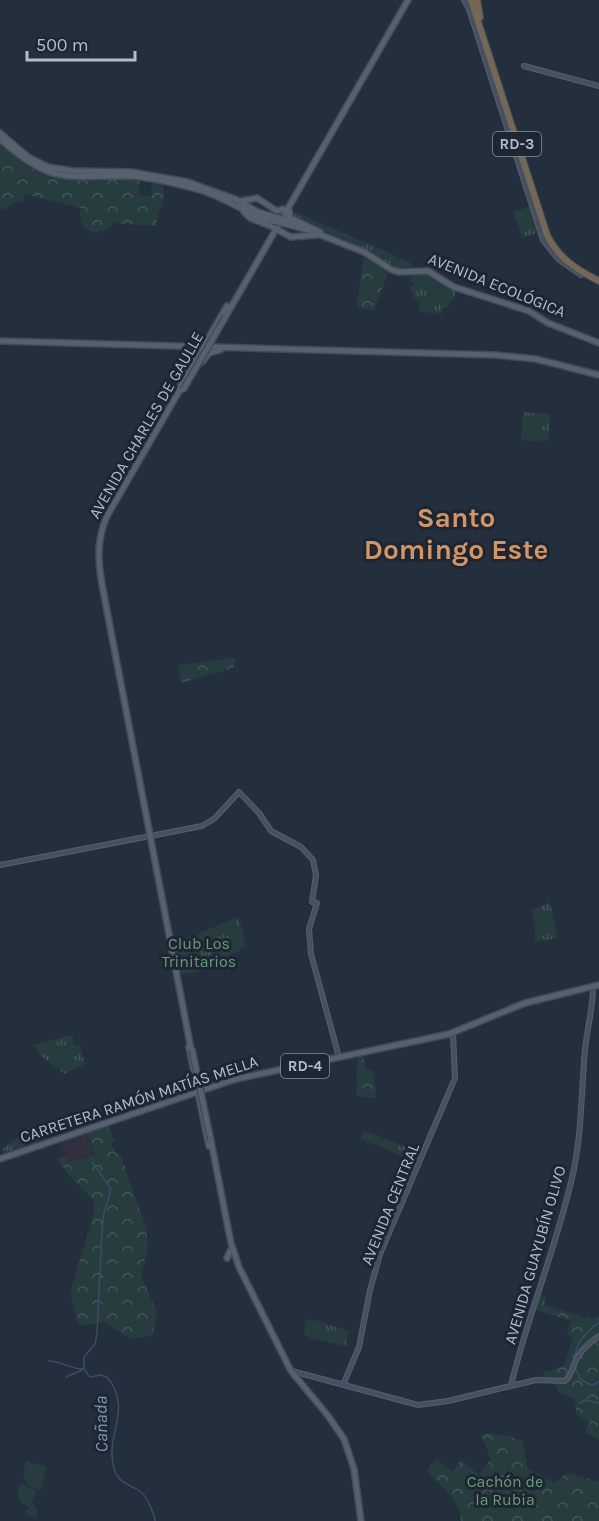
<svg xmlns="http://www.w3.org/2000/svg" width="599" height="1521" font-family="Karla,sans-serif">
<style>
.medical{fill:#32303f}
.grass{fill:url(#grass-tufts)}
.forest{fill:url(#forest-crowns)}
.pitch{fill:#263c3f}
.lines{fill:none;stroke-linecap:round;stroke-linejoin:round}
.stream{stroke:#394c67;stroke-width:1.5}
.secondary-casing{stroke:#565f6c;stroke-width:6}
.primary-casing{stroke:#414a57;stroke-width:8}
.highway-casing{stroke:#434c59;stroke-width:8}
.secondary{stroke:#465061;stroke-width:4}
.primary{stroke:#56606e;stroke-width:5}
.highway{stroke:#746855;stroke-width:6}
.primary-bridge-casing{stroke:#414a57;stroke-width:8;stroke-linecap:butt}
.primary-bridge{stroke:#56606e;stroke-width:5}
.labels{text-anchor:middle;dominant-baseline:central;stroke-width:6;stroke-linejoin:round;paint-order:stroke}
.shield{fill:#1d2633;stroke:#878f9c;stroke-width:1.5}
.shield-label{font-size:15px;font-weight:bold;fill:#b4bcc9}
.street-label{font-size:16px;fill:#b4bcc9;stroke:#1d2633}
.park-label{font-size:16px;fill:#6b9a76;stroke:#1d2633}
.water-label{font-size:18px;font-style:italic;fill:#7c92b1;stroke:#1d2633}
.town-label{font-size:28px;font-weight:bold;fill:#d59563;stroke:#1d2633}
</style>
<defs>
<pattern id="grass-tufts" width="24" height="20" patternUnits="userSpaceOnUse" patternTransform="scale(1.5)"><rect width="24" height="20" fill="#263c3f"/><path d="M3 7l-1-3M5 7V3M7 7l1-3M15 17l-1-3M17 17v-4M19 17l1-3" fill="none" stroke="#435659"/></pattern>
<pattern id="forest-crowns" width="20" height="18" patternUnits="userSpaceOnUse" patternTransform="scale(1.5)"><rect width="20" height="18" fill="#263c3f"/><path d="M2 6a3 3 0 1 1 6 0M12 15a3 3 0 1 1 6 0" fill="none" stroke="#435659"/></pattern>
</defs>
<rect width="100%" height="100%" fill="#242f3e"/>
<path class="medical" d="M86,1134L92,1149L91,1154L69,1163L60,1141Z"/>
<path class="grass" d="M529,207L537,233L522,238L514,212Z
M291,210L411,263V267H393L370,251L292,217Z
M413,274L429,275L457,290L454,300L451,299L448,308L443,307L441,315L419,311L420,301L412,300L413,292L409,289L411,286L414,285V282L410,281Z
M523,412L550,414L549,441L521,440Z
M549,903L552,910L557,938L534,942L535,925L531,910Z
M239,917L246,946L205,970L180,975L174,943Z
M72,1035L74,1046L80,1045L85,1064L65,1074L41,1056L33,1045Z
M37,1125L40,1131L39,1144L4,1156L3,1149L30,1126Z
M364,1130L408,1148L404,1157L361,1139Z
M305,1319L314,1320L349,1331L346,1346L314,1339L304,1335Z"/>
<path class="forest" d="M0,142C12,152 23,164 37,171C68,186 107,178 140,179L138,195L151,196L152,181L162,183C169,199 157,211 156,226L114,223L103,232L101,230L98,231V233C84,233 78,221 81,208L24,194L23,203L16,201L7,208L0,210Z
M364,255L389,271L374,311L358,307L357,304Z
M232,658L236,659L233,668L181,683L178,666L179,665Z
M363,1056L366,1070L372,1069L376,1087L375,1098L356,1096L358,1057Z
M108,1126L115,1141L111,1143L116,1153L121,1156L146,1227L148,1248L141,1276L157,1312L153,1335L132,1339L103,1322L79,1326L70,1293L94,1213V1201L68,1174L57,1159L66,1155L69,1163L95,1154L87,1133Z
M540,1295L546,1297L544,1305L591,1319L599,1317V1333C582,1344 574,1358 567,1377L565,1379L542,1378L544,1372L564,1366L573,1338L567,1334L571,1321L535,1310Z
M599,1337V1440L585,1432L590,1422L577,1415L574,1399L558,1392L557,1386L547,1380L568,1381L574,1364L590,1343Z
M486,1433L511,1437L523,1441L527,1468L555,1483L567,1473L599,1482V1521H461C460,1500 441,1486 427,1472L436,1459L452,1472L461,1460L479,1475L491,1459L481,1435Z"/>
<path class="pitch" d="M27,1461L47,1467L41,1490C24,1486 19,1476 27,1461Z
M21,1483L37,1491L30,1505H34C38,1510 38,1514 35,1519L25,1513L29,1507C18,1502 15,1494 21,1483Z"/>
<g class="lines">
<path class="stream" d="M92,1162L111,1189L104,1213L102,1231L97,1332
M97,1334L95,1344L84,1357V1369L90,1377L100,1375L107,1377C134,1409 104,1436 114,1468C118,1483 129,1484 141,1492C147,1497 154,1513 155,1521
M575,1360C574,1344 587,1331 599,1322
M49,1361C61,1361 70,1369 83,1369
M575,1368L581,1380L592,1385L599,1382
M66,1377L82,1370
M580,1403L585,1400L599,1403"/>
<g class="secondary-casing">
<path id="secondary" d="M464,0L469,9L543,240L558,259L581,275
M524,66L599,86
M0,865L202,826L215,818L239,792L259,813L271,831L301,847L313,860L316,875L312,902L317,903L309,929L311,954L339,1057
M292,1371L418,1405L448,1401L536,1380L565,1381C572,1375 573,1366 577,1358C582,1349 590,1342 599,1336
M343,1385L359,1347L370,1290L380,1254L455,1078L453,1033
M511,1385C528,1315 556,1248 572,1178C582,1136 581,1093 585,1050C587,1029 593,1008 593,987"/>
</g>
<g class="primary-casing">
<path id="primary" d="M0,133L28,157L48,167L74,171L131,172L188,182L235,199L258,212L274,217
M0,139C52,186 66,175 130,176C151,177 173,183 193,188C222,194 244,214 273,221
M242,201L257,198L277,211L283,209
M289,209L290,218L320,232
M244,212L250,218L273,227
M283,219L300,224
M282,223L308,230L364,252L392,270L400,272L428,271L454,287L529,311L548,323L599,343
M276,229L291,237L317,235
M226,316L408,0
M0,341L495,355L536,359L599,375
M184,349L191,352L195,362
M202,362L209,353L220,350
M181,388L107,516C96,541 98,563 103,590L191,1049
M179,389L227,306
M189,1047L209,1146
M211,1141L231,1243L239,1267L291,1371L329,1417L344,1439L354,1469L361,1521
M0,1159L236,1079L449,1034L525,1003L599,985
M227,1258L230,1251"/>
</g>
<g class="highway-casing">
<path id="highway" d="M471,0L547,235C558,258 577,270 599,281
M477,0L480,17"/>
</g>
<use href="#secondary" class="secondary"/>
<use href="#primary" class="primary"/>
<use href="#highway" class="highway"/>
<g class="primary-bridge-casing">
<path id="primary-bridge" d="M274,217L283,219
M273,221L282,223
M183,390L226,316
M192,1049L211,1141"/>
</g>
<use href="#primary-bridge" class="primary-bridge"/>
</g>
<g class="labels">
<g class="shield">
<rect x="493" y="132" width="48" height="24" rx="4.5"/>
<rect x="281" y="1054" width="48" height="24" rx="4.5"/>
</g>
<g class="shield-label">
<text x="517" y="144">RD-3</text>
<text x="305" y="1066">RD-4</text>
</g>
<g class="street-label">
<text transform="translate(497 285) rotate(22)">AVENIDA ECOLÓGICA</text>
<text transform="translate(146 425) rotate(-60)">AVENIDA CHARLES DE GAULLE</text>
<text transform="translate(139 1099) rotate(-18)">CARRETERA RAMÓN MATÍAS MELLA</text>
<text transform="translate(390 1204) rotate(-68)">AVENIDA CENTRAL</text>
<text transform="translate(535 1255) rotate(-74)">AVENIDA GUAYUBÍN OLIVO</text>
</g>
<g class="park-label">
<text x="199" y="943">Club Los<tspan x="199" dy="18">Trinitarios</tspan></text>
<text x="505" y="1481">Cachón de<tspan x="505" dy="18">la Rubia</tspan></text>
</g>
<g class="water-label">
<text transform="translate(101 1424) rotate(-91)">Cañada</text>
</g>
<g class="town-label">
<text x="456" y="517">Santo<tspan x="456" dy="32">Domingo Este</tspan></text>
</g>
</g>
<path d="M27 51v9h108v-9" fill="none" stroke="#b4bcc9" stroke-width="3"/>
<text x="36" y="51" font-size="18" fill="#b4bcc9" stroke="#1d2633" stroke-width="4.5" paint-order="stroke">500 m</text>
</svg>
